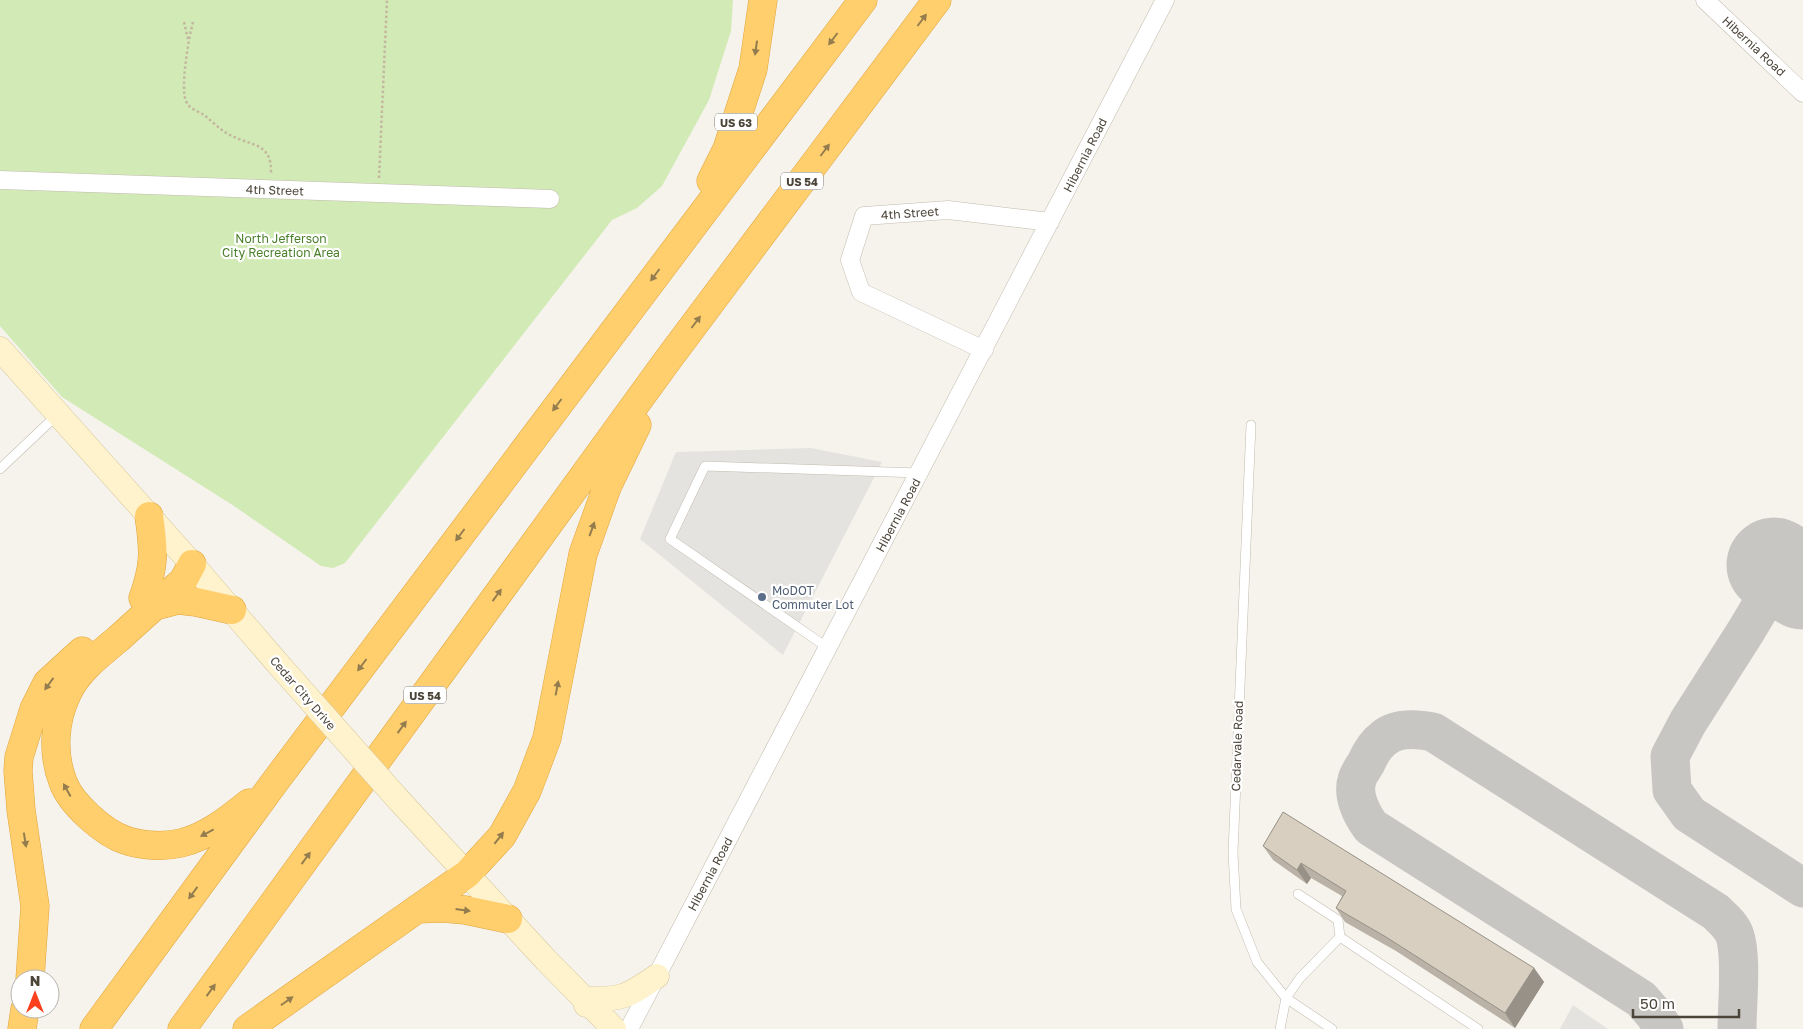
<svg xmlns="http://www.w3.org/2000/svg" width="1803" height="1029" font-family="'Golos Text',sans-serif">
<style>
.green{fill:#d2eab5}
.parking{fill:#e5e3e0}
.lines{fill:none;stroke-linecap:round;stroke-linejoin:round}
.taxiway{stroke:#c8c6c3;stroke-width:39}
.runway{stroke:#c8c6c3;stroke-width:95}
.lane-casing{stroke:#c2bbae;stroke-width:10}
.street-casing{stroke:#c2bbae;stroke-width:19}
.secondary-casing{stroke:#d6c79b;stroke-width:25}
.highway-casing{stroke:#e0a43c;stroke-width:29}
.path{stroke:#c4b79f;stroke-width:2.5;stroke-dasharray:2.5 2.5;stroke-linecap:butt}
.lane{stroke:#fff;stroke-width:9}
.street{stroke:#fff;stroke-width:18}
.secondary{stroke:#fff3cd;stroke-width:24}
.highway{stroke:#ffcf6e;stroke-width:28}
.secondary-bridge-casing{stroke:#d6c79b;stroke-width:25;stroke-linecap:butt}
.secondary-bridge{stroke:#fff3cd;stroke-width:24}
.wall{fill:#bab2a6}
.shaded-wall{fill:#979187}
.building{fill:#d8cfc1;stroke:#979187}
.oneway{fill:#937c4e}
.service-dot{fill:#5c6f8a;stroke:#fff;stroke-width:2}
.labels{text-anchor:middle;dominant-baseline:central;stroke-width:4.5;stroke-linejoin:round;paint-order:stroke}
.shield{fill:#fff;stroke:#817c74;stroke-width:1}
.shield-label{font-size:11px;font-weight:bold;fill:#4b4439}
.street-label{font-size:12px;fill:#4b4439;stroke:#fff}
.park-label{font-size:12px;fill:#4a7f2a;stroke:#fff}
.service-label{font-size:12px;fill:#4e5e75;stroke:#fff;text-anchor:start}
</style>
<rect width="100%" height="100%" fill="#f6f3ec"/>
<path class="green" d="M0,0H733L731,31L709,100L662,186L637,208L612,220L345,563L333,568L321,566L234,506L62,397L0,326Z"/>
<path class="parking" d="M811,448L882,462L783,655L640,539L676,452Z
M1573,1005L1608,1029H1560Z"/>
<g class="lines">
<path class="taxiway" d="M1783,569L1746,631L1688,722L1670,756L1672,790L1689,814L1803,888
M1664,1029L1654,1014L1641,999L1371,827C1362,815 1352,796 1357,780C1358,775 1363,768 1366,763C1370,754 1376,744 1384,738C1397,727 1418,729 1433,732L1716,912C1723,919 1732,926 1735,936C1742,958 1737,1005 1737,1029"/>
<path class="runway" d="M1774,565L1803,582"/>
<g class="lane-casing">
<path id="lane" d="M1251,425L1233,853L1236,909L1257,962L1286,998L1332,1029
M0,469L58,414
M828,648L670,539L705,466L919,473
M1298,894L1338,920L1340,937L1478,1029
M1280,1029L1286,998L1300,978L1340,937"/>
</g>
<g class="street-casing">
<path id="street" d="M1705,0L1803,93
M0,180L550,199
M984,350L861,292L850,260L864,216L948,210L1050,222
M629,1029L1165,0"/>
</g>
<g class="secondary-casing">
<path id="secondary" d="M0,349L192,564L279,665
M397,798L546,960L614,1029
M586,1005L584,999C621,1000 627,997 657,976"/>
</g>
<g class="highway-casing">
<path id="highway" d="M711,181L727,149L753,69L763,0
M192,564L183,581C161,600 140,619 118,639C99,655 77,671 67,694C54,721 52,754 63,782C71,804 104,833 125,840C142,846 164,847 181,843C207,837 229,819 249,803
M143,598C155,565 154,550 149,516
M155,606L178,600L196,602L232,610
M417,909L443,908L465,910L508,919
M30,979L35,906L21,810L18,771L19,757L34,709L47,683L82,651
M22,1029L25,1009
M94,1029L274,783L863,0
M182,1029L667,361L937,0
M247,1029L467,874L502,836L527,791L547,738L583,554L607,487L637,425"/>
</g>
<path class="path" d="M184,22L188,39
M193,22C189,36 180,88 186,101C189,109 198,111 204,115C213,122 221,131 232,136C252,146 272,143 271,173
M379,178L387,0"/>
<use href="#lane" class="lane"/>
<use href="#street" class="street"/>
<use href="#secondary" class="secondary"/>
<use href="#highway" class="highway"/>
<g class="secondary-bridge-casing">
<path id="secondary-bridge" d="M279,665L397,798"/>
</g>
<use href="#secondary-bridge" class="secondary-bridge"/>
</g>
<path class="wall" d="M1263,846L1534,968L1544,982L1515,1028L1396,951L1345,922L1336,908L1342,896L1311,878L1307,884L1273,860Z"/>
<path class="shaded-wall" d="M1301,863L1311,878L1307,884L1297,870Z
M1534,968L1544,982L1515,1028L1505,1013Z"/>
<path class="building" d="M1283,812L1534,968L1505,1013L1386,937L1336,908L1346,891L1301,863L1297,870L1263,846Z"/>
<defs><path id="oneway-solid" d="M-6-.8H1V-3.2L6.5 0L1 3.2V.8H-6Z" transform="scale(1.25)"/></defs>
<g class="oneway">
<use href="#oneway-solid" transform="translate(922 20) rotate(-53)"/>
<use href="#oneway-solid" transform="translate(833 39) rotate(127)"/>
<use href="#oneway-solid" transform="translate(756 48) rotate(98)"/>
<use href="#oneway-solid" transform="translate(825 150) rotate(-53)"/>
<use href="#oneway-solid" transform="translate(655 275) rotate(127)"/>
<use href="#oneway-solid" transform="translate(696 322) rotate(-53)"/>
<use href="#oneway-solid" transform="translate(557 405) rotate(127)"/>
<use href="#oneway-solid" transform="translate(592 529) rotate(-70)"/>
<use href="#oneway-solid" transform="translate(460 535) rotate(127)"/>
<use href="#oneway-solid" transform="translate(497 595) rotate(-54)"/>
<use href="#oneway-solid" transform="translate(362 665) rotate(127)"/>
<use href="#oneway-solid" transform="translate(49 684) rotate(126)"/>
<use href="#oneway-solid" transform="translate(557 688) rotate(-79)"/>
<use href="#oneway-solid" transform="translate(402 727) rotate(-54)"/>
<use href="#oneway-solid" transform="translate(67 790) rotate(-119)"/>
<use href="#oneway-solid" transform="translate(207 833) rotate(152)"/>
<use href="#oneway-solid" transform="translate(499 838) rotate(-52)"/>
<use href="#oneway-solid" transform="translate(25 840) rotate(81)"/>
<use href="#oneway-solid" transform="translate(306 858) rotate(-54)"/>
<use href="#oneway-solid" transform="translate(193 893) rotate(126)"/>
<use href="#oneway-solid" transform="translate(463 910) rotate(8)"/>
<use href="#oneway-solid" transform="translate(211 990) rotate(-54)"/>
<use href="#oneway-solid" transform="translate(287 1001) rotate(-35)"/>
</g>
<circle class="service-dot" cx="762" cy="597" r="5"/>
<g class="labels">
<g class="shield">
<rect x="715" y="113.5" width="42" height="17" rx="4"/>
<rect x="781" y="172.5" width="42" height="17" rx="4"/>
<rect x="404" y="686.5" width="42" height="17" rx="4"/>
</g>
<g class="shield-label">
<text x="736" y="122">US 63</text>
<text x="802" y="181">US 54</text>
<text x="425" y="695">US 54</text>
</g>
<g class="street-label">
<text transform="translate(1754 46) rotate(43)">Hibernia Road</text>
<text transform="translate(1085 155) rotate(-63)">Hibernia Road</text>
<text transform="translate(275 190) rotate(2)">4th Street</text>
<text transform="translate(910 213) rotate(-4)">4th Street</text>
<text transform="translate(898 515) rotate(-62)">Hibernia Road</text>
<text transform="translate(303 693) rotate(49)">Cedar City Drive</text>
<text transform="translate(1237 746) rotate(-88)">Cedarvale Road</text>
<text transform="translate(710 874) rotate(-62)">Hibernia Road</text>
</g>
<g class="park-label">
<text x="281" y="238">North Jefferson<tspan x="281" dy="14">City Recreation Area</tspan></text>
</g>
<g class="service-label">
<text x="772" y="590">MoDOT<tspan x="772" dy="14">Commuter Lot</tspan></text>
</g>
</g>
<g transform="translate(35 994)"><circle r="24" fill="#ffffff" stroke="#b7b4b0"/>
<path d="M0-4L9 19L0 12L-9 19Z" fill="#fc3f1d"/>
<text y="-8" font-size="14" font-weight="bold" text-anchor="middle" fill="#4b4439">N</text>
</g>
<path d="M1633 1009v8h106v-8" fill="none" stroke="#4b4439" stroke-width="2.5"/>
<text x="1640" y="1009" font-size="15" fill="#4b4439" stroke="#ffffff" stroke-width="4" paint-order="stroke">50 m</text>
</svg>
